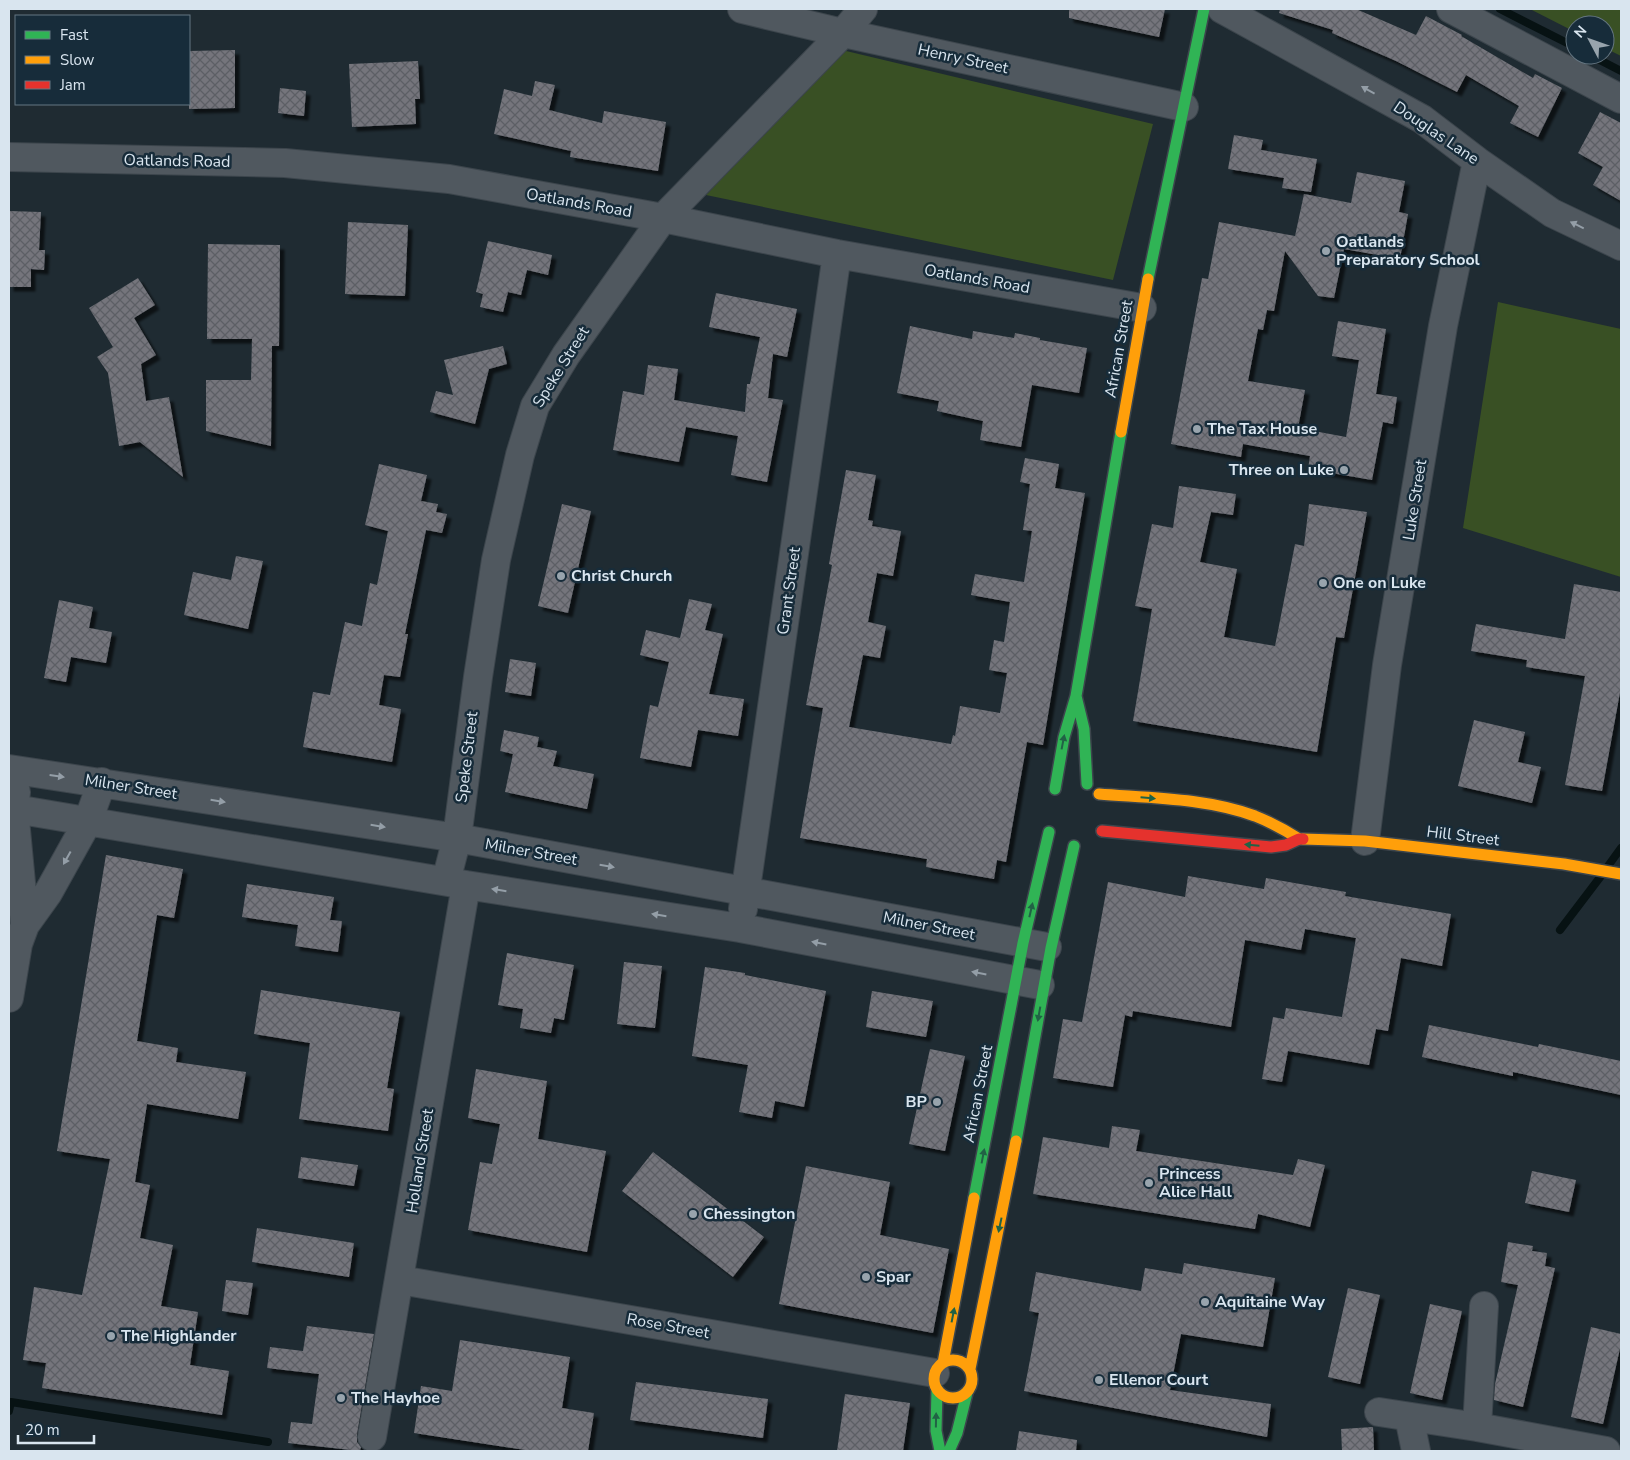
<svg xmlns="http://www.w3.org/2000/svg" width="1630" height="1460" font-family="'Nunito Sans',sans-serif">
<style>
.park{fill:#395024}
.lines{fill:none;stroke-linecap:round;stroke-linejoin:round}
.stream{stroke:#071213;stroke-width:8}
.building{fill:url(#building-cross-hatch);filter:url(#shadow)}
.street-casing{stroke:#3c454c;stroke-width:30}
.fast-casing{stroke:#3c454c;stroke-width:14}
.slow-casing{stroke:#3c454c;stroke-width:14}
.jam-casing{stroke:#3c454c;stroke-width:14}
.street{stroke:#50585f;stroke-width:28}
.fast{stroke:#30b455;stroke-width:11}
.slow{stroke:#ff9f0a;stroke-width:11}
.jam{stroke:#e5322d;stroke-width:11}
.oneway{fill:#949ea7}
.oneway2{fill:#216245}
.poi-dot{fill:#98a4ad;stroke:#172c3a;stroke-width:2}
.labels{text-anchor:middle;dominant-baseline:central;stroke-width:5;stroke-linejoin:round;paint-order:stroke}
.street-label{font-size:16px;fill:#d9e5ef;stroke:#172c3a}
.poi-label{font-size:16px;font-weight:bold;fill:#d9e5ef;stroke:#172c3a;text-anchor:start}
</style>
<defs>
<pattern id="building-cross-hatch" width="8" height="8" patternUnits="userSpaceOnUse" patternTransform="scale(1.25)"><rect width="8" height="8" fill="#74757c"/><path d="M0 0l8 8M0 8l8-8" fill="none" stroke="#5d5f65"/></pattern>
<filter id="shadow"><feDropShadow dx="4.5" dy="4.5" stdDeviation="1" flood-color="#0009"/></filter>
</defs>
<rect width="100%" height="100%" fill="#1f2b32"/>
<path class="park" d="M1530,9H1621V56L1605,48V25H1575V32Z
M842,50L1153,124L1113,280L706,195Z
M1498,302L1621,329V577L1463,528Z"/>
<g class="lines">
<path class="stream" d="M1500,9L1575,47
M1590,55L1621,71
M1608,866L1621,848
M1560,930L1601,876
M9,1411L11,1402L268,1442"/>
</g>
<path class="building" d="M1069,9H1165L1159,37L1069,18Z
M1280,9H1356L1416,35L1426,16L1462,35L1461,36L1533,78L1535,74L1562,88L1538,137L1510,123L1519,106L1466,75L1457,92L1396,61L1332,33L1333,30L1279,13Z
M235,50V108L189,109V51Z
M418,61L420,99H415L416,124L352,127L349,64Z
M535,81L555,85L549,110L602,123L604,111L666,122L658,171L570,157L571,151L494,134L504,89L532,96Z
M280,88L306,91L304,116L278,113Z
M1600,112L1621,123V201L1593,185L1603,167L1578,153Z
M1234,135L1263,140L1261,150L1317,159L1311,192L1282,188L1284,178L1228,169Z
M1357,172L1405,181L1399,212L1408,214L1400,259L1344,249L1334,298L1318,296L1285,251L1274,311L1267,310L1263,330L1258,329L1248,381L1305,390L1298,428L1346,437L1359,360L1332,356L1338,321L1386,329L1376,394L1397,397L1393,424L1383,422L1372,480L1308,469L1310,456L1243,444L1241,457L1171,444L1202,278L1208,279L1219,222L1295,236L1304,194L1351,203Z
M9,211L41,212L39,250H45L44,270L31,269V287H9Z
M348,222L408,225L405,296L345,294Z
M488,241L552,255L548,275L527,270L521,295L508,292L503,312L480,307L483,294L476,292Z
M208,244L280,245L279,346H272L271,446L206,431V380H251L252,339H207Z
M138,278L155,305L134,318L156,355L141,364L146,401L169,397L183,477L140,442L119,446L108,373L97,357L113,347L89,308Z
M716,293L797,309L787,357L773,354L768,398L783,400L767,482L731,475L738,436L686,427L679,462L613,450L623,391L644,395L648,365L678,369L674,400L745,412L747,384H750L760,337L709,327Z
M910,326L972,339L973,331L1014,338L1015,333L1040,338V340L1087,348L1079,393L1032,385L1021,447L980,440L983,421L937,411L939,401L897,393Z
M503,346L507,364L489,369L475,424L430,412L436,391L453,395L444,360Z
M1025,458L1059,464L1055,488L1085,493L1043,745L1027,742L1006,862L997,860L994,879L926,867L927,859L800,838L823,708L806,705L832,565L829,564L846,470L876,475L868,520L873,521L872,526L901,531L893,576L877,573L868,622L886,626L880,658L863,655L849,727L951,744L953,735L955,736L960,706L1000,713L1007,673L989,670L994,640L1004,642L1010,602L971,595L975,574L1024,582L1032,531L1023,530L1030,484L1020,482Z
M379,464L427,475L421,501L438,504L436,512L447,514L442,533L426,530L405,634H408L400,677L384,675L379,705L401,709L392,762L303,747L313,692L330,695L345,622L362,626L370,583L377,585L388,531L365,525Z
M1179,486L1236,494L1233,515L1211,512L1200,562L1237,569L1224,637L1275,646L1295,544L1304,546L1309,504L1367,512L1344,638L1336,637L1317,752L1133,721L1152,609L1135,606L1152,524L1173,528Z
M562,504L591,511L568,613L538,606Z
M236,556L263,561L248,629L184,615L193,572L231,580Z
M1574,584L1621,592V687L1602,791L1565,785L1585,676L1526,667L1527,660L1471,651L1476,624L1565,639Z
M689,599L712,604L705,630L723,634L709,694L744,699L738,736L698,730L691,767L640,758L650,705L658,707L669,662L640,655L646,630L680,638Z
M59,600L93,607L89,628L112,632L106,663L71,657L66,682L44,678Z
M510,659L536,663L531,696L505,692Z
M1474,720L1525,732L1518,762L1541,767L1532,803L1458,786Z
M504,730L539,737L537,747L557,751L553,766L594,774L587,809L505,792L513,754L500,751Z
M106,855L183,869L174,918L157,915L137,1041L178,1048L176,1062L246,1072L238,1119L147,1104L135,1182L150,1185L140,1238L173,1245L161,1306L198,1312L190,1365L229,1371L222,1415L42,1388L46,1363L23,1360L34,1287L82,1295L110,1159L57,1151Z
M1188,876L1264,889L1266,878L1346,892L1345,896L1451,914L1442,966L1401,958L1388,1031L1376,1029L1369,1065L1288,1051L1282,1082L1262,1079L1273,1017L1284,1019L1286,1008L1342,1017L1356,938L1305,929L1301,950L1245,940L1231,1027L1133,1011L1132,1017L1125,1015L1113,1087L1053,1078L1063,1019L1082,1022L1108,882L1185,897Z
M247,884L334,897L330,920L342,921L338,952L295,946L298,925L242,917Z
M507,953L574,965L564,1020L554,1018L551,1033L520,1028L523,1009L498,1005Z
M624,962L662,966L655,1028L617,1024Z
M705,967L745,973V975L826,991L804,1107L775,1101L772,1118L739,1112L748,1065L692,1056Z
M261,990L400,1012L387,1088L394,1089L388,1131L299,1119L310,1043L254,1034Z
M872,991L933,1001L926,1037L866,1027Z
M1429,1025L1538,1047L1539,1044L1621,1061V1095L1513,1072V1076L1422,1057Z
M930,1049L965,1056L945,1151L909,1144Z
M476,1069L547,1081L538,1139L606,1151L587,1252L468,1230L480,1162L492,1164L500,1124L468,1118Z
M1112,1126L1140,1130L1136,1151L1293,1175L1298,1159L1325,1165L1310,1227L1258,1214L1255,1229L1033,1194L1043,1137L1109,1148Z
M653,1152L764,1237L733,1277L622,1191Z
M301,1157L358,1165L354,1186L298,1178Z
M806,1166L890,1182L880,1235L949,1249L933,1333L779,1304Z
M1532,1171L1576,1180L1569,1212L1525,1203Z
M257,1228L354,1243L349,1277L252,1262Z
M1508,1242L1533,1246L1532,1251L1547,1253L1545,1266L1555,1268L1523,1407L1494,1400L1495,1384L1518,1285L1501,1282Z
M1184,1263L1275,1278L1263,1347L1181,1334L1170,1390L1271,1404L1267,1437L1024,1391L1039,1313L1029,1311L1036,1272L1141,1291L1145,1268L1182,1274Z
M226,1280L253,1283L248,1315L222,1311Z
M1348,1288L1380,1295L1360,1384L1328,1377Z
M1430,1304L1462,1311L1442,1400L1410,1393Z
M307,1326L374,1334L357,1434V1442L361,1447L360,1451L288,1443L291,1422L312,1424L319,1374L267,1368L270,1347L303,1351Z
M1591,1327L1621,1334V1344L1603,1424L1571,1417Z
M460,1340L570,1357L562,1408L594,1413L588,1451H532L414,1433L421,1386L452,1391Z
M636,1382L768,1399L763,1438L630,1420Z
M845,1394L910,1403L903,1451H837Z
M1373,1427L1374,1451H1342L1341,1429Z
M1019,1431L1077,1440L1076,1451H1016Z"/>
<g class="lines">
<g class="street-casing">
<path id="street" d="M742,9L843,33L1184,107
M1222,9L1422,119L1477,161L1552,213L1621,246
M1451,9L1621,99
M9,157L285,163L449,179L663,218L837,254L1142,308
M9,769L457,838L1047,947
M16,792L14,809L25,925
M9,808L466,885L740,928L1040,985
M1365,841L1387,665L1443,326L1477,161
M446,881L457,838L478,677L496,560L520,455L535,406L566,355L663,218L843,33L863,9
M743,909L837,254
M9,998L18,944L25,925L48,893L88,821L102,782
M400,1280L935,1373
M1379,1412L1477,1427L1606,1451
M1409,1417L1416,1451
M1477,1427L1484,1306
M372,1437L466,885"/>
</g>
<g class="fast-casing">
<path id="fast" d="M1148,279L1204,9
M1076,696L1084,729L1087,784
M1055,789L1064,737L1076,696L1121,432
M1016,1141L1051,948L1074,846
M974,1198L1023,943L1049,832
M937,1389L936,1431L940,1451
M949,1451L957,1433L967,1393"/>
</g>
<g class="slow-casing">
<path id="slow" d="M1121,432L1148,279
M1099,794C1150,798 1206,798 1255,816C1270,822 1285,830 1299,839
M1303,839L1365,841L1564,864L1621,874
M934 1379a19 19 0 1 1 38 0a19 19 0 1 1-38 0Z
M943,1363L974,1198
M970,1369L1016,1141"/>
</g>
<g class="jam-casing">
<path id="jam" d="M1102,831L1271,847L1286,845L1299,839H1303"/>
</g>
<use href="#street" class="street"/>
<use href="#fast" class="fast"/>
<use href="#slow" class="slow"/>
<use href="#jam" class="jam"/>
</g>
<defs><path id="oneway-solid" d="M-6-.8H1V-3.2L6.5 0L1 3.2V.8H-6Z" transform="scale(1.25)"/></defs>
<g class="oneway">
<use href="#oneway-solid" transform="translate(1368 90) rotate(-151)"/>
<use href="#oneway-solid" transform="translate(1577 225) rotate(-154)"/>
<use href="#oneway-solid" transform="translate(57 776) rotate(8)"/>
<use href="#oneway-solid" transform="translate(218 801) rotate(9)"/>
<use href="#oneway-solid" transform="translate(378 826) rotate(9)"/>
<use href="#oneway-solid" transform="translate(67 858) rotate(119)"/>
<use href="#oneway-solid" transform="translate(607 866) rotate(10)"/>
<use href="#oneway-solid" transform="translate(499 890) rotate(-171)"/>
<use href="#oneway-solid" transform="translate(659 915) rotate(-171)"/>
<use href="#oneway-solid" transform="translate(819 943) rotate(-169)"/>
<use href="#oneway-solid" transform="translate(979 973) rotate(-169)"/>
</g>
<g class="oneway2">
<use href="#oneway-solid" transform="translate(1063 742) rotate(-79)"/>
<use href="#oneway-solid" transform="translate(1148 798) rotate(5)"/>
<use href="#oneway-solid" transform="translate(1252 845) rotate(-175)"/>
<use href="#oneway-solid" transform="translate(1031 910) rotate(-77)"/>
<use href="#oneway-solid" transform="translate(1039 1014) rotate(100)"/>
<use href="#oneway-solid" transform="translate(983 1156) rotate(-79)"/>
<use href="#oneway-solid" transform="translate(1000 1225) rotate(102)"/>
<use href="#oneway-solid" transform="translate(953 1315) rotate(-79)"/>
<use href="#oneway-solid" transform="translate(936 1420) rotate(-89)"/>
</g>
<g class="poi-dot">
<circle cx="1326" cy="251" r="5"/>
<circle cx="1197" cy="429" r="5"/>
<circle cx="1344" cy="470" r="5"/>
<circle cx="561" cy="576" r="5"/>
<circle cx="1323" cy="583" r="5"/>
<circle cx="937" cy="1102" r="5"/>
<circle cx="1149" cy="1183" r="5"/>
<circle cx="693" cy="1214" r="5"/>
<circle cx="866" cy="1277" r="5"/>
<circle cx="1205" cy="1302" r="5"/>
<circle cx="111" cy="1336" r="5"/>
<circle cx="1099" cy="1380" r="5"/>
<circle cx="341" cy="1398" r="5"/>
</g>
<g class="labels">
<g class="street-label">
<text transform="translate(963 59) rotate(12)">Henry Street</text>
<text transform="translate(1436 133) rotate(34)">Douglas Lane</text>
<text transform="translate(177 161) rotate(1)">Oatlands Road</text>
<text transform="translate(579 203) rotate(10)">Oatlands Road</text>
<text transform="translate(977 279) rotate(10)">Oatlands Road</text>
<text transform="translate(1119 349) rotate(-80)">African Street</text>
<text transform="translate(561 367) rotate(-58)">Speke Street</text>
<text transform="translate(1415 500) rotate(-81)">Luke Street</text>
<text transform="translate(789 591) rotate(-82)">Grant Street</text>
<text transform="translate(467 757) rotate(-83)">Speke Street</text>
<text transform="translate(131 787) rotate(9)">Milner Street</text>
<text transform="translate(1463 836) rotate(7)">Hill Street</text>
<text transform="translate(531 852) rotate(10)">Milner Street</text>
<text transform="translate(929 926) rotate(11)">Milner Street</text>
<text transform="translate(978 1094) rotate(-79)">African Street</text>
<text transform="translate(420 1161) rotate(-81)">Holland Street</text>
<text transform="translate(668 1326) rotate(10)">Rose Street</text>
</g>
<g class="poi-label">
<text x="1336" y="242">Oatlands<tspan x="1336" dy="18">Preparatory School</tspan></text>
<text x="1207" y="429">The Tax House</text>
<text x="1334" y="470" text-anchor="end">Three on Luke</text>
<text x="571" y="576">Christ Church</text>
<text x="1333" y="583">One on Luke</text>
<text x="927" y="1102" text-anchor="end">BP</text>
<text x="1159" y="1174">Princess<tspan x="1159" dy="18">Alice Hall</tspan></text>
<text x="703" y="1214">Chessington</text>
<text x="876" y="1277">Spar</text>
<text x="1215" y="1302">Aquitaine Way</text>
<text x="121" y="1336">The Highlander</text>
<text x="1109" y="1380">Ellenor Court</text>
<text x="351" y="1398">The Hayhoe</text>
</g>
</g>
<rect width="1630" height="1460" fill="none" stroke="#d9e5ef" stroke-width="20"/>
<rect x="15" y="15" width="175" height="90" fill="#172c3a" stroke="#657682"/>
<rect x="25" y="31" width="25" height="8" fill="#30b455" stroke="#657682"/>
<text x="60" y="40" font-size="15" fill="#d9e5ef">Fast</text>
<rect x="25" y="56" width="25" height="8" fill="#ff9f0a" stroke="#657682"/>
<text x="60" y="65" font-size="15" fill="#d9e5ef">Slow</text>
<rect x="25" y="81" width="25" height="8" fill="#e5322d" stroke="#657682"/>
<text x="60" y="90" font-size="15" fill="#d9e5ef">Jam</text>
<g transform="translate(1590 40) rotate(311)"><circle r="24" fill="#172c3a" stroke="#657682"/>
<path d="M0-4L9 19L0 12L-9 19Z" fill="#98a4ad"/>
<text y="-8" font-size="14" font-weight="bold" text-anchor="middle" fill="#d9e5ef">N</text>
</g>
<path d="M18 1435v8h76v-8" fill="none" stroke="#d9e5ef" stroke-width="2.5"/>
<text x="25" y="1435" font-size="15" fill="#d9e5ef" stroke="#172c3a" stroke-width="4" paint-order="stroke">20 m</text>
</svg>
